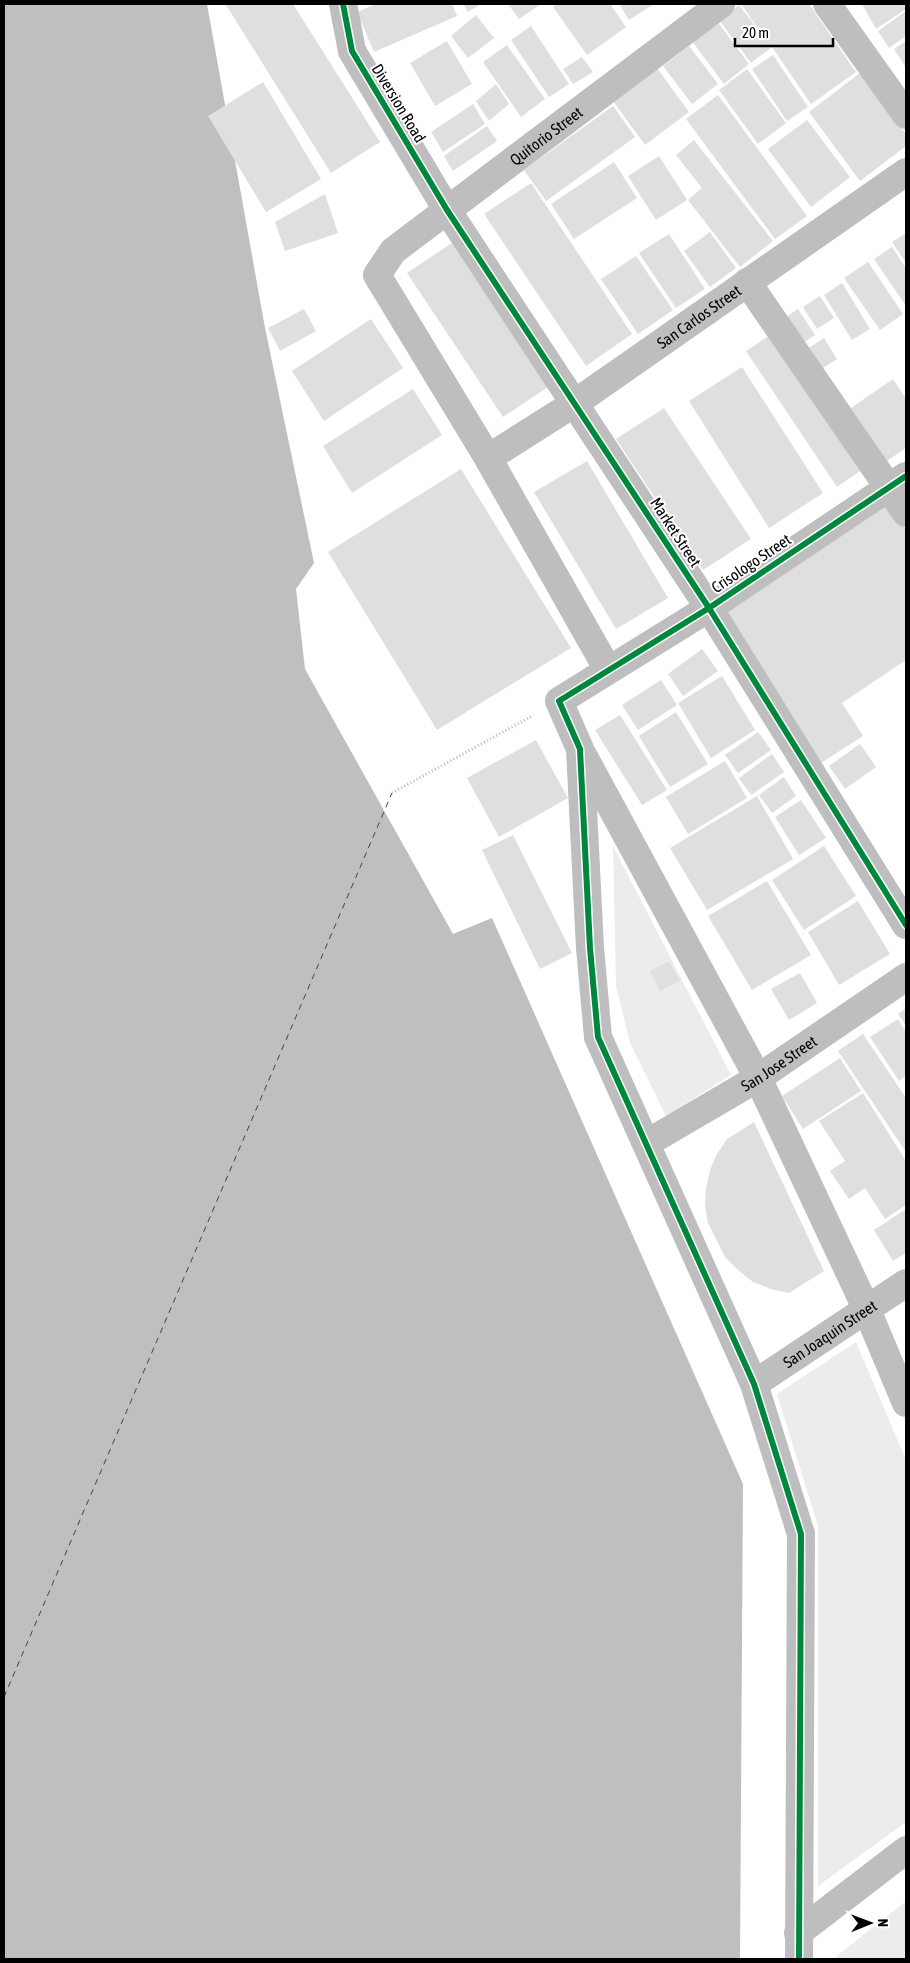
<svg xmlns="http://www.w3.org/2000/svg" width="910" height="1963" viewBox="0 0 910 1963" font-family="'Asap Condensed',sans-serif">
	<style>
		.green { fill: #ececec }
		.water { fill: #bfbfbf }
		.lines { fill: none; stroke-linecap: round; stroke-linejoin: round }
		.ferry { stroke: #444; stroke-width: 1; stroke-dasharray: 6 5; stroke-linecap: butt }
		.building { fill: #dfdfdf }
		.path { stroke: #b9b9b9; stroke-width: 3; stroke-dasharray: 1 2.5; stroke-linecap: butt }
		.minor { stroke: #bebebe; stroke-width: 28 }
		.cycleway-casing { stroke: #fff; stroke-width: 9 }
		.cycleway { stroke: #00873e; stroke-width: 6 }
		.labels { text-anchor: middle; stroke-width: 4; stroke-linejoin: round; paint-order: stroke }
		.street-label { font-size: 16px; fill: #000; stroke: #fff }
	</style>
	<rect width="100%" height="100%" fill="#fff"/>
	<path class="green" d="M 613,846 L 731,1075 L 666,1116 L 630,1043 L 616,986 Z
		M 856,1342 L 906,1460 L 906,1822 L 818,1886 L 818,1526 L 777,1394 Z
		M 906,1901 L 906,1959 L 833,1959 Z"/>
	<path class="water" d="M 4,4 L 207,4 L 265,328 L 314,563 L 296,589 L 305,669 L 453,934 L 492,918 L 743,1484 L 740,1959 L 4,1959 Z"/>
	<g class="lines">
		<path class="ferry" d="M 4,1697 L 392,793"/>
	</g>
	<path class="building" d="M 228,4 L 293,4 L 380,142 L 331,173 L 226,5 Z
		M 376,4 L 452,4 L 457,16 L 374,52 L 357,12 Z
		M 463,4 L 481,4 L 468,12 Z
		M 508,4 L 541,4 L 519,19 Z
		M 557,4 L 610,4 L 626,27 L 587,55 L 553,7 Z
		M 619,4 L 654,4 L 629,20 Z
		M 741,4 L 809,4 L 856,72 L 811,104 L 772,47 L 751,63 L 719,20 L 739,5 L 764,37 Z
		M 862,4 L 906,4 L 906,9 L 876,29 Z
		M 906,11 L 906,36 L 889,48 L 878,31 Z
		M 476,15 L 494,38 L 468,58 L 451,36 Z
		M 717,21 L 749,64 L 724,84 L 692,41 Z
		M 531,26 L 569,84 L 549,97 L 511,40 Z
		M 447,41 L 472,84 L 435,106 L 410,63 Z
		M 906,41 L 906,68 L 894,49 Z
		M 507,45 L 545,99 L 521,117 L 483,62 Z
		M 689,46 L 718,84 L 692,104 L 663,66 Z
		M 773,55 L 808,107 L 787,121 L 752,69 Z
		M 582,57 L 593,72 L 573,84 L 563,69 Z
		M 657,68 L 689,112 L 645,145 L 613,101 Z
		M 747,69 L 786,123 L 758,144 L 719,90 Z
		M 860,73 L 906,134 L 906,146 L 860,181 L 809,112 Z
		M 263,82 L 321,179 L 266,212 L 208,116 Z
		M 496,84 L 509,104 L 489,121 L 476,101 Z
		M 718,95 L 807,216 L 775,239 L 686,119 Z
		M 473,104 L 485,124 L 443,152 L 431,132 Z
		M 613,106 L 635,137 L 546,201 L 524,170 Z
		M 807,120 L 850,177 L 811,207 L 768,149 Z
		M 487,126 L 497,141 L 453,171 L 444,156 Z
		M 694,140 L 773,241 L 740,267 L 688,200 L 702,188 L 676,155 Z
		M 659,156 L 687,200 L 656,220 L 628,176 Z
		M 614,162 L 637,198 L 574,239 L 551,204 Z
		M 531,183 L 632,334 L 586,366 L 484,214 Z
		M 325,194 L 338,233 L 285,251 L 275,222 Z
		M 710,232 L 736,268 L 710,287 L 684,251 Z
		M 906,233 L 906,263 L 892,242 Z
		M 669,234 L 705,289 L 676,308 L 639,253 Z
		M 455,241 L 551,385 L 503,417 L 407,273 Z
		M 892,247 L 906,268 L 906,306 L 874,259 Z
		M 636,256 L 673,310 L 638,334 L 601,279 Z
		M 868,262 L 903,314 L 880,330 L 844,278 Z
		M 842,283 L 870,329 L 852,340 L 824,295 Z
		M 820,296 L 834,318 L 817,329 L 803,307 Z
		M 304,309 L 316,331 L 280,351 L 268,328 Z
		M 798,309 L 815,335 L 798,346 L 781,320 Z
		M 371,319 L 403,368 L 324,421 L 292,371 Z
		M 772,334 L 863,469 L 837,487 L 746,351 Z
		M 824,338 L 837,359 L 817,372 L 804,351 Z
		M 742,367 L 823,493 L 769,528 L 689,401 Z
		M 893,379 L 906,399 L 906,448 L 887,461 L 851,408 Z
		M 413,389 L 442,435 L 352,493 L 323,446 Z
		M 664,408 L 751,539 L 703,570 L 616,439 Z
		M 587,461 L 668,598 L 616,629 L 534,492 Z
		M 461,469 L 571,648 L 437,730 L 328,552 Z
		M 886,499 L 906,530 L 906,660 L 842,703 L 863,736 L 821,763 L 720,610 Z
		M 702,649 L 718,671 L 683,696 L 668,674 Z
		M 722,676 L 755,730 L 711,758 L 678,703 Z
		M 661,680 L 677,705 L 638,730 L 622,705 Z
		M 676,712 L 708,764 L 670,787 L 639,736 Z
		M 620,715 L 667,790 L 642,805 L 595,730 Z
		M 758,732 L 771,750 L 738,773 L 725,755 Z
		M 536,740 L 568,798 L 499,837 L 467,778 Z
		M 860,744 L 876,767 L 845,789 L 829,766 Z
		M 772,754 L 784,772 L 751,795 L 739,778 Z
		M 725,761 L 747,798 L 688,834 L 666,797 Z
		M 784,777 L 796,796 L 772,813 L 759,795 Z
		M 757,796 L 793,859 L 707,910 L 670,848 Z
		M 801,800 L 826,838 L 799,855 L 775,817 Z
		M 513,835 L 572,953 L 540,969 L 482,850 Z
		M 824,846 L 856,896 L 804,930 L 772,880 Z
		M 767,881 L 811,955 L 752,990 L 708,916 Z
		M 858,901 L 890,954 L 839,985 L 808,932 Z
		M 669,961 L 680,981 L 660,991 L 650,971 Z
		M 800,973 L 817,1003 L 789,1020 L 771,989 Z
		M 906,1008 L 906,1026 L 898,1014 Z
		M 898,1019 L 906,1032 L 906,1076 L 899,1081 L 870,1037 Z
		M 863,1034 L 906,1098 L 906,1152 L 838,1051 Z
		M 840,1058 L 861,1091 L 803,1129 L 782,1096 Z
		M 863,1093 L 906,1161 L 906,1205 L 885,1219 L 865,1188 L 849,1199 L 830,1171 L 845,1161 L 819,1121 Z
		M 754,1122 L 824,1271 L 789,1293 L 771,1289 L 753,1282 L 738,1270 L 725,1257 L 708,1223 L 705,1206 L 706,1188 L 710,1170 L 717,1154 L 727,1139 Z
		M 906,1209 L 906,1253 L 893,1261 L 874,1230 Z"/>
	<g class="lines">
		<path class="path" d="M 392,793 L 532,716"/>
		<g class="minor">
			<path d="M 343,4 L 352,51 L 447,210 L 709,608 L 906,925"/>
			<path d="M 827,4 L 906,115"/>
			<path d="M 747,282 L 906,513"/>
			<path id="s1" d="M 488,458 L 575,403 L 906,172"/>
			<path id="s2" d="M 608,670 L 488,458 L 377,275 L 393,251 L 721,4"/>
			<path d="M 583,755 L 758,1078 L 867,1310 L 906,1403"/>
			<path id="s3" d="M 647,1143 L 758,1078 L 906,977"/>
			<path id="s4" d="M 754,1384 L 906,1283"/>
			<path d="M 798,1933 L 906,1850"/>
			<path d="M 799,1959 L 801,1534 L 754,1384 L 598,1037 L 590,948 L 580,749 L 559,701 L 709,608 L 906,476"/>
		</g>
		<g class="cycleway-casing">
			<path id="cycleway" d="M 343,4 L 352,51 L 447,210 L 709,608 L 906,925
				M 799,1959 L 801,1534 L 754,1384 L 598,1037 L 590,948 L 580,749 L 559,701 L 709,608 L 906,476"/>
		</g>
		<use href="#cycleway" class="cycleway"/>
	</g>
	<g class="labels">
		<g class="street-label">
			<text transform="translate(399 103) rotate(59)" y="6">Diversion Road</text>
			<text dy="6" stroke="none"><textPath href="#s2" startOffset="678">Quitorio Street</textPath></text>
			<text dy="6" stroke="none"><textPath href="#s1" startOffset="254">San Carlos Street</textPath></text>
			<text transform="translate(676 532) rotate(57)" y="6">Market Street</text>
			<text transform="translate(751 563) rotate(-34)" y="6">Crisologo Street</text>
			<text dy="6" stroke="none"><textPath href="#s3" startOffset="154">San Jose Street</textPath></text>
			<text dy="6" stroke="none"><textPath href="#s4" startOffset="91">San Joaquin Street</textPath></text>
		</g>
	</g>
	<rect width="910" height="1963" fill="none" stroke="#000000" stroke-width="10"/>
	<g transform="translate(870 1923) rotate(89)" stroke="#ffffff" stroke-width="4" paint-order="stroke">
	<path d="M0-4L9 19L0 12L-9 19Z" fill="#000000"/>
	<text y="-8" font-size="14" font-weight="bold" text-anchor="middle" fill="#000000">N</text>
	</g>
	<path d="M735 38v8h98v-8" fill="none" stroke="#000000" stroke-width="2.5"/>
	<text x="742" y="38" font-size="15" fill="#000000" stroke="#ffffff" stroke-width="4" paint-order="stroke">20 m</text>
</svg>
